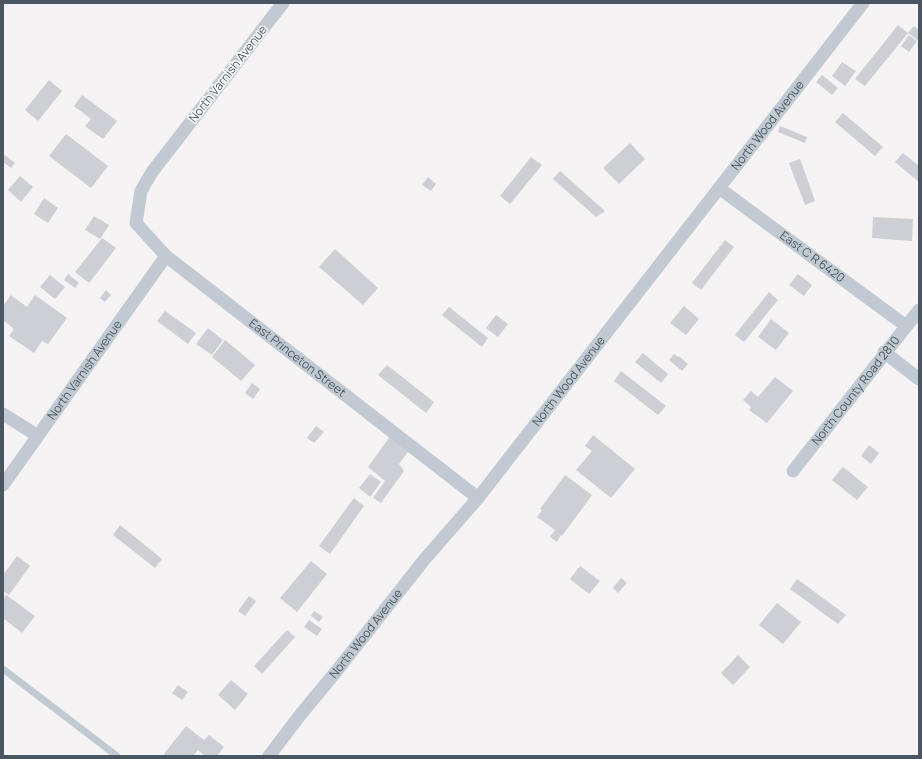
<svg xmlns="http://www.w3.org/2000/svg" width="922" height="759" viewBox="0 0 922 759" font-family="Manrope,sans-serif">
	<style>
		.building { fill: #cdcfd5 }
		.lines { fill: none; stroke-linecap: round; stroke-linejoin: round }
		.service { stroke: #c1cad2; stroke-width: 7 }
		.minor { stroke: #c1cad2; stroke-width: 13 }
		.labels { text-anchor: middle; stroke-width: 3; stroke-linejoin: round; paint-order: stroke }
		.street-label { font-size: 12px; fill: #4a5661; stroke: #fff }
	</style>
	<rect width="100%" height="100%" fill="#f5f3f3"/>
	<path class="building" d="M 898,25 L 908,33 L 865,86 L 855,79 Z
		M 914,26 L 919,30 L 919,41 L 908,33 Z
		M 909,35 L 917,41 L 909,52 L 901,46 Z
		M 842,62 L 856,71 L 845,86 L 832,76 Z
		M 822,75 L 838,88 L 832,95 L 816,82 Z
		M 49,80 L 62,91 L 38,121 L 25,110 Z
		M 82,95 L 117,121 L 103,139 L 85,126 L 91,119 L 74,106 Z
		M 843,113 L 883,147 L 875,156 L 835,122 Z
		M 780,126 L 807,137 L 805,143 L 778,132 Z
		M 66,134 L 108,166 L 91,188 L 49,156 Z
		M 630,143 L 645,159 L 619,184 L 603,168 Z
		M 903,153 L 919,166 L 919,182 L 895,162 Z
		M 5,155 L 15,163 L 11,168 L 3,162 L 3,158 Z
		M 531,157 L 542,165 L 510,204 L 500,196 Z
		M 800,159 L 815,201 L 805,205 L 789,163 Z
		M 560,171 L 605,211 L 596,217 L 553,179 Z
		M 20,176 L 33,187 L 21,202 L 8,190 Z
		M 428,177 L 436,184 L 431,191 L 422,185 Z
		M 44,198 L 58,208 L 48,223 L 34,214 Z
		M 94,216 L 109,225 L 100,239 L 85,230 Z
		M 873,217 L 913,219 L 912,241 L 872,238 Z
		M 102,238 L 116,248 L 89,283 L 75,272 Z
		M 725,240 L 734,247 L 701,290 L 692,283 Z
		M 335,249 L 378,288 L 363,305 L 319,267 Z
		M 68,274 L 79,283 L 75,288 L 64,280 Z
		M 798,274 L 812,285 L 804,296 L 789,285 Z
		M 50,275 L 65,287 L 55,299 L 40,287 Z
		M 106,290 L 111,295 L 105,302 L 100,298 Z
		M 769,292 L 778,300 L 744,342 L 735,335 Z
		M 11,295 L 27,307 L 35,295 L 67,318 L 48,344 L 42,341 L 34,353 L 9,336 L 14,329 L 3,320 L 3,306 Z
		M 684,306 L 699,319 L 686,335 L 670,323 Z
		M 449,307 L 488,338 L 482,347 L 442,315 Z
		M 165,311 L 196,333 L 188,344 L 157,321 Z
		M 496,315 L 508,324 L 498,337 L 486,328 Z
		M 771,319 L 789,333 L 776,350 L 758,337 Z
		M 208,328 L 223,340 L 212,355 L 196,344 Z
		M 225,340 L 255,365 L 241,381 L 212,357 Z
		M 643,353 L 668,374 L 661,383 L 635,362 Z
		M 674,354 L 678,357 L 679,356 L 688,364 L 682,371 L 669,360 Z
		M 387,365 L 434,402 L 426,413 L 378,375 Z
		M 621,371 L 666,406 L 658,415 L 614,381 Z
		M 775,377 L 793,391 L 767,423 L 749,410 L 751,407 L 743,400 L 751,391 L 758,397 Z
		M 252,383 L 260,389 L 253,399 L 245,393 Z
		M 316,426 L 324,432 L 314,443 L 307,438 Z
		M 391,435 L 410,449 L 399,464 L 404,471 L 381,503 L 373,498 L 385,481 L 368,467 Z
		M 593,435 L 635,469 L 611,498 L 576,470 L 592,451 L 585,446 Z
		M 869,445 L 879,453 L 871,464 L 861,456 Z
		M 843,467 L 868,487 L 857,500 L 832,480 Z
		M 370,474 L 381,482 L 370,497 L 359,488 Z
		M 565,475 L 592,495 L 562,536 L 561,535 L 557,542 L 550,537 L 555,530 L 537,517 L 542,510 L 540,509 Z
		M 354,498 L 364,506 L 330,554 L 319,546 Z
		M 120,525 L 162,559 L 155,568 L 113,535 Z
		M 17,556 L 30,566 L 9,595 L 3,591 L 3,575 Z
		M 311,561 L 327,574 L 297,612 L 280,598 Z
		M 580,566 L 600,581 L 589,594 L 570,579 Z
		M 621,578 L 627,583 L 618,593 L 613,588 Z
		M 797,579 L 846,615 L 838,624 L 790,589 Z
		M 6,595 L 35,616 L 22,633 L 3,618 L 3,599 Z
		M 249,596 L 256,601 L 245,616 L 238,611 Z
		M 777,603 L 801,622 L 783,644 L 759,625 Z
		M 314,611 L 323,617 L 319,622 L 311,616 Z
		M 309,620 L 322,629 L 317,636 L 304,627 Z
		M 287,630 L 295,637 L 262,674 L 254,666 Z
		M 738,655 L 750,667 L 733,685 L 721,673 Z
		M 231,680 L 248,694 L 235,710 L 218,695 Z
		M 178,685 L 188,692 L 182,700 L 172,693 Z
		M 186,726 L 204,740 L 209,735 L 224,747 L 217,756 L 205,756 L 198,750 L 193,756 L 166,756 L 164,754 Z"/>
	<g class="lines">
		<path class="service" d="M 3,669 L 117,756"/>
		<g class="minor">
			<path id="s1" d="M 283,3 L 152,172 L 141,191 L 136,223 L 166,256 L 478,498"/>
			<path id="s2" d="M 719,188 L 906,326"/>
			<path d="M 884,352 L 919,379"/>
			<path d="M 3,414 L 38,436"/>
			<path id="s3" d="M 793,471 L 919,310"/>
			<path id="s4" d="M 3,485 L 166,256"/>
			<path id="s5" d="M 269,756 L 301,714 L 335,673 L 424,560 L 478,498 L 863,3"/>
		</g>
	</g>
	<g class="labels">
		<g class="street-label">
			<text transform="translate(228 74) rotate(-52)" y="4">North Varnish Avenue</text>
			<text dy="4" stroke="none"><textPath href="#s5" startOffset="804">North Wood Avenue</textPath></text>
			<text dy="4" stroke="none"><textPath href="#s2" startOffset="116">East C R 6420</textPath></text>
			<text dy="4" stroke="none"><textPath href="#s1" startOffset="479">East Princeton Street</textPath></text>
			<text dy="4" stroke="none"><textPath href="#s4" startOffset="141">North Varnish Avenue</textPath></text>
			<text dy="4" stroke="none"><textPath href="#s5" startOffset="480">North Wood Avenue</textPath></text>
			<text dy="4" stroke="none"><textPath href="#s3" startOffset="102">North County Road 2810</textPath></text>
			<text dy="4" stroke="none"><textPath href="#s5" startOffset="156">North Wood Avenue</textPath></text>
		</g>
	</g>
	<rect width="922" height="759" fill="none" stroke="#4a5661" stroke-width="8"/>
</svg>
